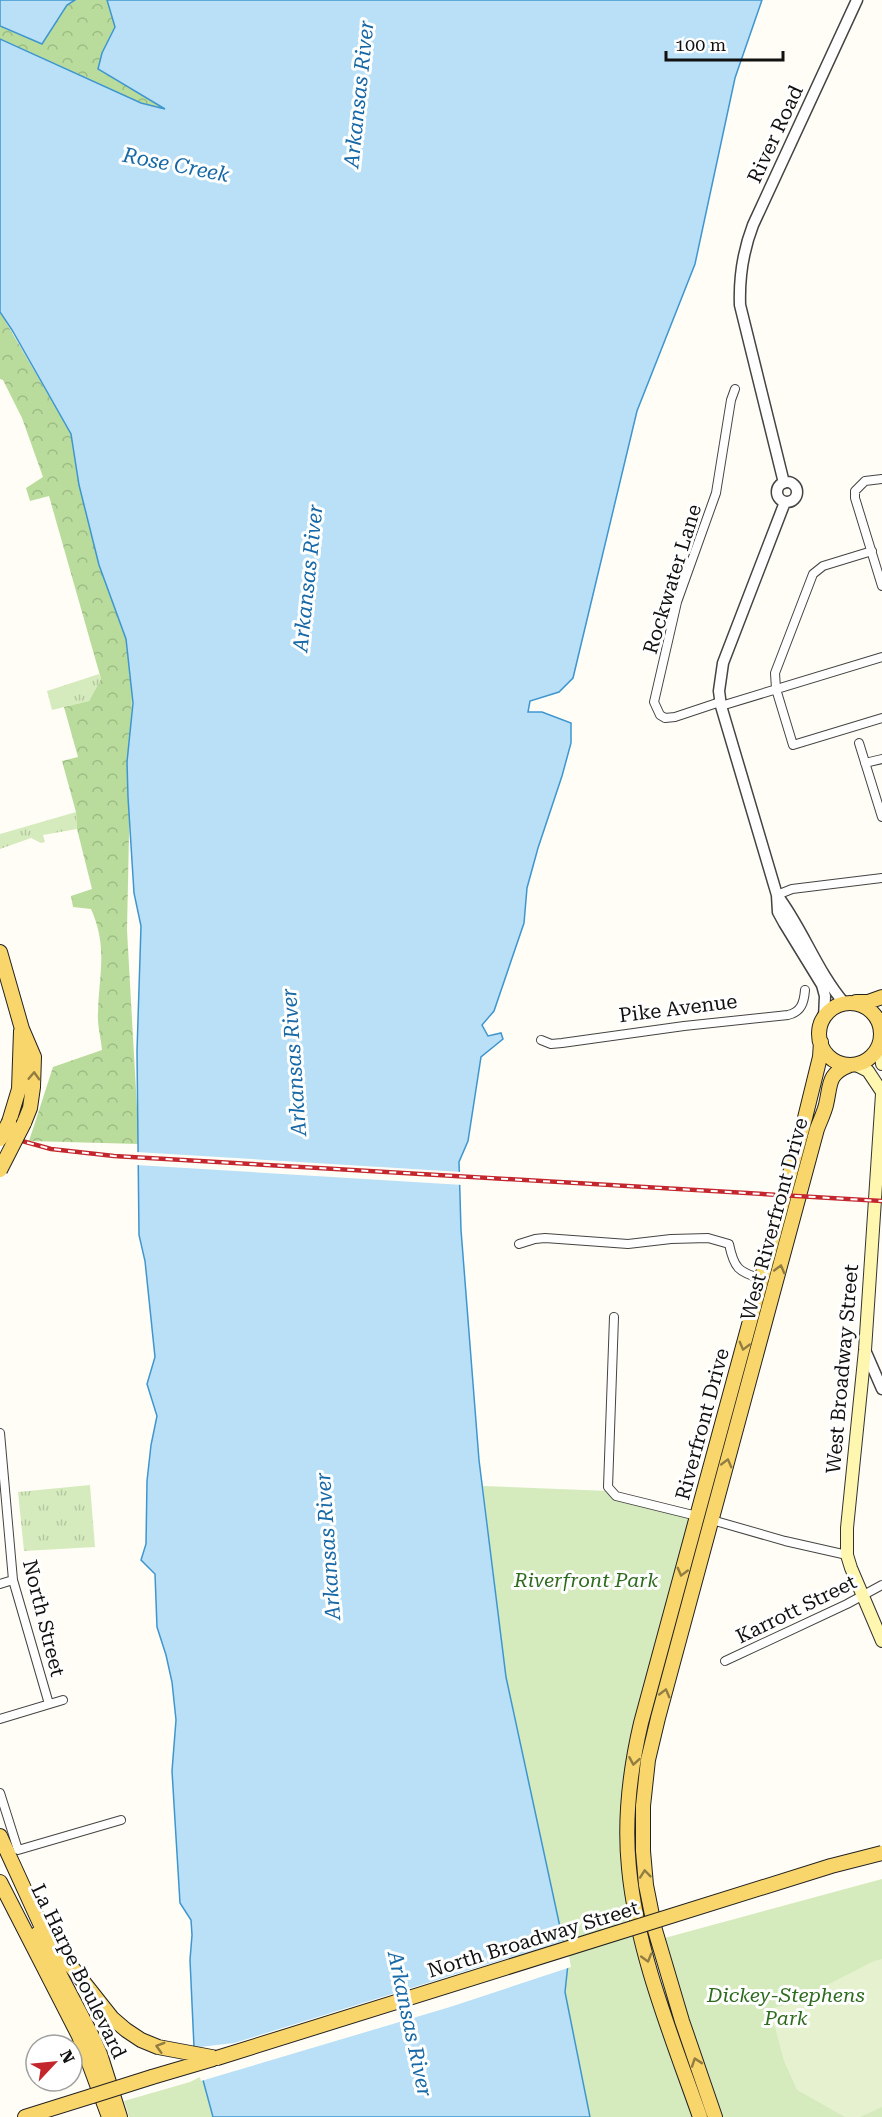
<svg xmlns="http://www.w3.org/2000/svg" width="882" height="2117" viewBox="0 0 882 2117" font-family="'Roboto Serif',serif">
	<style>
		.grass { fill: url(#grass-tufts) }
		.forest { fill: url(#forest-crowns) }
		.park { fill: #d5ebbd }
		.pitch { fill: #e6f2cf }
		.water { fill: #b9e0f7; stroke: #3f96cf; stroke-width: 1.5 }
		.pier { fill: #fffdf5 }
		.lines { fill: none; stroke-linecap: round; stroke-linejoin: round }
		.minor-casing { stroke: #444; stroke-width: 10 }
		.tertiary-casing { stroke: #444; stroke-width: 13 }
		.secondary-casing { stroke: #333; stroke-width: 14 }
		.primary-casing { stroke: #222; stroke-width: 16 }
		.minor { stroke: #fff; stroke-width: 8 }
		.tertiary { stroke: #fff; stroke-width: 10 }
		.secondary { stroke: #fff6b0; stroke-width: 12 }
		.primary { stroke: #f9d66b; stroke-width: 14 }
		.rail-casing { stroke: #c4262e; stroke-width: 4.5 }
		.rail { stroke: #fff; stroke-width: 2; stroke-dasharray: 7; stroke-linecap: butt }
		.primary-bridge-casing { stroke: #222; stroke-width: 16; stroke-linecap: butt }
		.primary-bridge { stroke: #f9d66b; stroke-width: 14 }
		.oneway { stroke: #917d42 }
		.labels { text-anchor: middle; stroke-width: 6; stroke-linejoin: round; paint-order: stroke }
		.street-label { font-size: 20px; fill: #111; stroke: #fff }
		.park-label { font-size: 20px; font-style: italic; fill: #2f6b1f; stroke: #fff }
		.water-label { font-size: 21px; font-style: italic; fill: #1768a6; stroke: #fff }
	</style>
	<defs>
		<pattern id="grass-tufts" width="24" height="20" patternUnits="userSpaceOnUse" patternTransform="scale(1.5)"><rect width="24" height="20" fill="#d5ebbd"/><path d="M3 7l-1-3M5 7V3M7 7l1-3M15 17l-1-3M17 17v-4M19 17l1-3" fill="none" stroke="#b6c8a1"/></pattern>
		<pattern id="forest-crowns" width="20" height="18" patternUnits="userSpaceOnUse" patternTransform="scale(1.5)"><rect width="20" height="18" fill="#b9dc9c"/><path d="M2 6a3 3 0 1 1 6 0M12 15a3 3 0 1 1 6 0" fill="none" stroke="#9ebc85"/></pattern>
	</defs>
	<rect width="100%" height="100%" fill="#fffdf5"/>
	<path class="grass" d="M 99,674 L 101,679 L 89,701 L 52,710 L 47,691 Z
		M 76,812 L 77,829 L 43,835 L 45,842 L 41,843 L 31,838 L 0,849 L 0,834 Z
		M 90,1485 L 95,1547 L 24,1551 L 18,1492 Z"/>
	<path class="forest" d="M 75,0 L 107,0 L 115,27 L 102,53 L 168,111 L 141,103 L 0,39 L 0,26 L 42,43 L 67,5 Z
		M 0,312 L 71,434 L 99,565 L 126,639 L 132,691 L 127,930 L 139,1144 L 29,1141 L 53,1067 L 102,1050 C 101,1038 97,1025 98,1012 C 99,974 108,947 91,909 L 73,907 L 71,896 L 92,889 L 77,829 L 76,812 L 62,761 L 78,757 L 64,707 L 89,701 L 101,679 L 49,496 L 30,501 L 26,488 L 43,477 L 22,418 L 3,380 L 0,379 Z"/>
	<path class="park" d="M 483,1486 L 609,1491 L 697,1516 L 641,1723 L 628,1818 L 635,1909 L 698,2117 L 590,2117 L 565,1992 L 568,1964 L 506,1677 Z
		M 882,1879 L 882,2117 L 721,2117 L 661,1939 Z
		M 202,2076 L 213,2117 L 129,2117 L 124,2101 L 190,2082 Z"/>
	<path class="pitch" d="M 882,1959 L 882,2107 L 860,2117 L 845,2117 L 797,2090 L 784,2061 L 770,2009 L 792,2003 L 874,1961 Z"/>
	<path class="water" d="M 0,0 L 75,0 L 67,5 L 42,44 L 0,26 Z
		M 107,0 L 762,0 L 735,78 L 695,264 L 637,411 L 573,678 L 559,692 L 530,701 L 528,712 L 542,712 L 571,723 L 571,743 L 562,776 L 538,848 L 527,888 L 524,923 L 494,1011 L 482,1025 L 488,1036 L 501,1033 L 503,1039 L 481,1057 L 468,1141 L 459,1162 L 461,1230 L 479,1460 L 506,1677 L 568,1964 L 565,1992 L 590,2117 L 213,2117 L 194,2047 L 190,1960 L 192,1935 L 191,1920 L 180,1903 L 172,1771 L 176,1720 L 172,1682 L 166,1655 L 157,1627 L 155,1574 L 141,1560 L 146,1544 L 147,1481 L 151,1445 L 157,1416 L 147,1384 L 155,1357 L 145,1261 L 139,1235 L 137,1051 L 141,926 L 134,893 L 128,797 L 127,762 L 133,703 L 126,639 L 99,565 L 79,485 L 71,434 L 12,330 L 0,312 L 0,39 L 141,103 L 165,109 L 98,69 L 102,53 L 115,27 Z"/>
	<path class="pier" d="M 136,1152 L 462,1172 L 463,1185 L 136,1165 Z
		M 566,1940 L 571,1967 L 450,2007 L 201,2081 L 191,2048 L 234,2043 Z"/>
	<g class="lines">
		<g class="minor-casing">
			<path id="minor" d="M 882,479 L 865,481 L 855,491 L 855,498 L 882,586
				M 872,551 L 823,566 L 813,574 L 775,673 L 776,689 L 793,745 L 882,718
				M 720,702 L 675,717 L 665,718 L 660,715 L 654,702 L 677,602 L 716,493 L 731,400 L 735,389
				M 721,706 L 882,657
				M 859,743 L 882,817
				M 865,763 L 882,759
				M 777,895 L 792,889 L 882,878
				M 541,1040 L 551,1044 L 562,1043 L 684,1026 L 788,1015 C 801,1012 804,1003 805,990
				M 519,1244 L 535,1239 L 545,1238 L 628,1244 L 671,1239 L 708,1238 L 729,1244 C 734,1268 738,1272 762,1279
				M 614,1317 L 608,1487 L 616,1496 L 697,1516
				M 0,1433 L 13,1580 L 49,1704
				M 712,1520 L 785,1541 L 847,1555
				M 0,1584 L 13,1580
				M 725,1661 L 847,1604 L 882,1585
				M 0,1719 L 63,1700
				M 0,1793 L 18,1850 L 121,1820"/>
		</g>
		<g class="tertiary-casing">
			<path id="tertiary" d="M777 492a10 10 0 1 1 20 0a10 10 0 1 1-20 0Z
				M 784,483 L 740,305 C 739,277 743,251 753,225 L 857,0
				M 785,502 L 723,663 L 719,691 L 721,706 L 777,895 L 778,912 L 784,923 L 822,985 L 825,996 L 824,1019
				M 777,895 C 803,929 817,972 845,1004
				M 865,1350 L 882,1389"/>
		</g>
		<g class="secondary-casing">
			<path id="secondary" d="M 880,1044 L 882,1064
				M 856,1065 L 868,1071 L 882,1092
				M 882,1094 L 865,1350 L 847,1528 L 847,1555 L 851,1568 L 882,1641"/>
		</g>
		<g class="primary-casing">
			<path id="primary" d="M 0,952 L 22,1029 L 34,1057 L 33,1087 L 30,1108 L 24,1123
				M 856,1002 L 868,1002 L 882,997
				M819 1034a31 31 0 1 1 62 0a31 31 0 1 1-62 0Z
				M 9,1122 L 19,1089 L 21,1031
				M 0,1836 L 44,1932 L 112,2018 L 126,2030 L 141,2040 L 158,2047 L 217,2058
				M 0,1882 L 79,2036 L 109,2117
				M 38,1933 L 92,2036 L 100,2054 L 120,2117
				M 152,2077 L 213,2059
				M 25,2117 L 92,2096
				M 700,2117 C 672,2037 637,1953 629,1868 C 624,1819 630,1770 641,1723 L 805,1118 L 820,1057 L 821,1042
				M 715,2117 L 682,2021 L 655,1930 L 646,1885 L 643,1851 L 643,1806 L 648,1760 L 658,1718 L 817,1129 C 820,1121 824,1113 826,1105 C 831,1084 827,1074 850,1065"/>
		</g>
		<use href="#minor" class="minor"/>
		<use href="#tertiary" class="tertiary"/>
		<use href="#secondary" class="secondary"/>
		<use href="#primary" class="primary"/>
		<g class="rail-casing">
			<path id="rail" d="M 0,1135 L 51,1149 L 114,1156 L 882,1201"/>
		</g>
		<use href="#rail" class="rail"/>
		<g class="primary-bridge-casing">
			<path id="primary-bridge" d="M 0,1139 L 9,1122
				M 0,1170 L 24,1123
				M 217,2058 L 831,1866 L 882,1853
				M 92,2096 L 152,2077"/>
		</g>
		<use href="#primary-bridge" class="primary-bridge"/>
	</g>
	<defs><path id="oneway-chevron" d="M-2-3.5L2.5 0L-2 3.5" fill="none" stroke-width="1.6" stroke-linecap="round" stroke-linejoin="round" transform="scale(1.5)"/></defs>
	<g class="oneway">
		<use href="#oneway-chevron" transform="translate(34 1076) rotate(-88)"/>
		<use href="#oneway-chevron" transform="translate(780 1269) rotate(-75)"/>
		<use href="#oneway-chevron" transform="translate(744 1346) rotate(105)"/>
		<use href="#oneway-chevron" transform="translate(727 1463) rotate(-75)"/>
		<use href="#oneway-chevron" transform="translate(682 1572) rotate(105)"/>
		<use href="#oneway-chevron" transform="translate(665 1693) rotate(-75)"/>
		<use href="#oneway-chevron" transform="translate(634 1761) rotate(100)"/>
		<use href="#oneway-chevron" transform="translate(645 1874) rotate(-96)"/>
		<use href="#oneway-chevron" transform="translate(647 1958) rotate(74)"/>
		<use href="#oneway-chevron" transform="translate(160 2047) rotate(-164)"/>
		<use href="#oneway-chevron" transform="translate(696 2062) rotate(-109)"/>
	</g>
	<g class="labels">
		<g class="street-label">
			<text transform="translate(775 134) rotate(-65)" y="7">River Road</text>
			<text transform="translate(672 579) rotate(-73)" y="7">Rockwater Lane</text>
			<text transform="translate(678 1008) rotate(-7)" y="7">Pike Avenue</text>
			<text transform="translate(774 1219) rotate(-75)" y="7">West Riverfront Drive</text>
			<text transform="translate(842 1369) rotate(-85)" y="7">West Broadway Street</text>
			<text transform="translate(702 1424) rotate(-75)" y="7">Riverfront Drive</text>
			<text transform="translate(796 1609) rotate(-26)" y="7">Karrott Street</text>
			<text transform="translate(44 1618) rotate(76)" y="7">North Street</text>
			<text transform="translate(533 1939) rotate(-17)" y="7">North Broadway Street</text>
			<text transform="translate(79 1971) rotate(64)" y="7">La Harpe Boulevard</text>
		</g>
		<g class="park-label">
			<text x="586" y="1587">Riverfront Park</text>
			<text x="786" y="2002">Dickey-Stephens<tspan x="786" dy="23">Park</tspan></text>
		</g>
		<g class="water-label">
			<text transform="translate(359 94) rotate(-84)" y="7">Arkansas River</text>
			<text transform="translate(176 165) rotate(11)" y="7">Rose Creek</text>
			<text transform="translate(308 578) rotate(-84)" y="7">Arkansas River</text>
			<text transform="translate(294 1062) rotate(-94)" y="7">Arkansas River</text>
			<text transform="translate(328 1546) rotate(-94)" y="7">Arkansas River</text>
			<text transform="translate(410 2024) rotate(78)" y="7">Arkansas River</text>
		</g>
	</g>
	<g transform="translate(54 2063) rotate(64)"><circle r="28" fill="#ffffff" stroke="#a0a0a0" stroke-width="1.5"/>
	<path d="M0-4.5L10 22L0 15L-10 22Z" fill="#c4262e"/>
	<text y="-9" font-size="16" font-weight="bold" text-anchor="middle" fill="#111111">N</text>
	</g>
	<path d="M666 51v9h117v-9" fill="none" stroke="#111111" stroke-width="3"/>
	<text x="675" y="51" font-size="18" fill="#111111" stroke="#ffffff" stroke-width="4.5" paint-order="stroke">100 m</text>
</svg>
